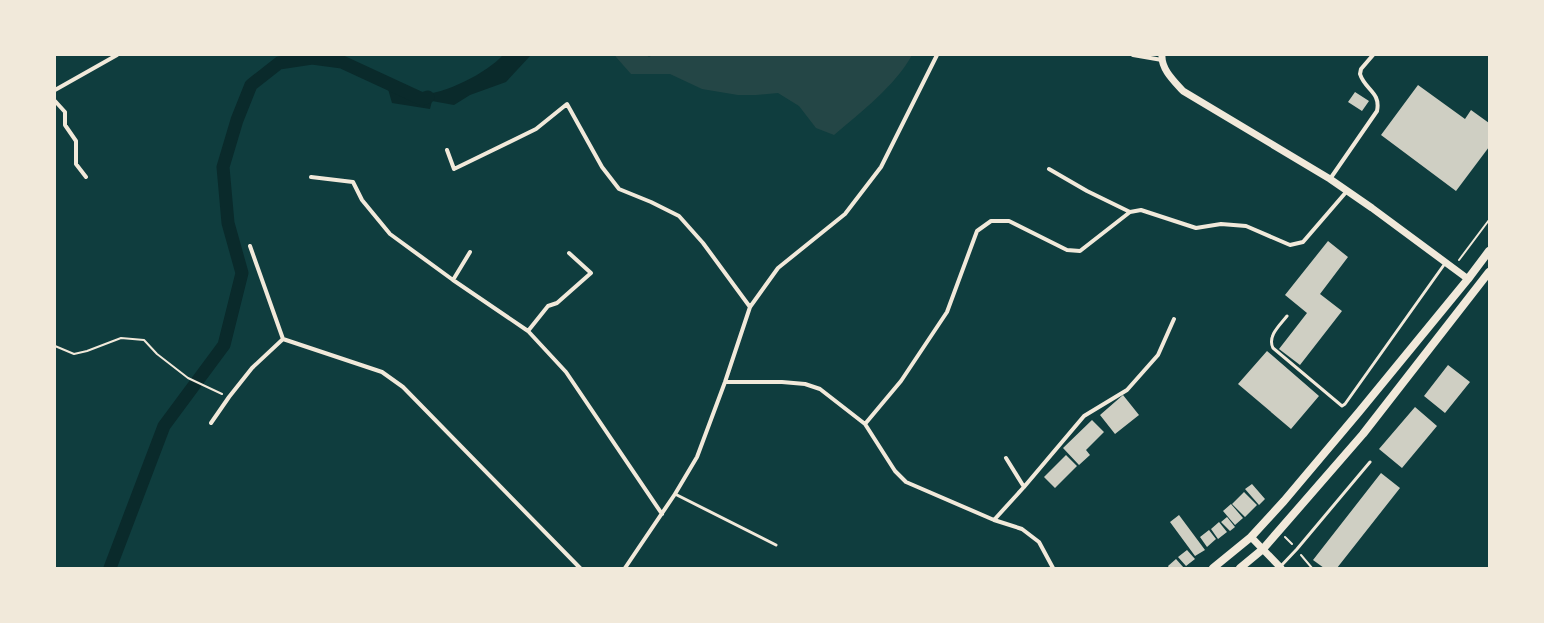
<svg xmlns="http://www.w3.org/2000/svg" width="1544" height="623" viewBox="0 0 1544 623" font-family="'DM Sans',sans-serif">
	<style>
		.green { fill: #244646 }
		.water { fill: #0a2a2b }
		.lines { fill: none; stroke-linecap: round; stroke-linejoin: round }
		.canal { stroke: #0a2a2b; stroke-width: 13 }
		.building { fill: #cfcfc3 }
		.path { stroke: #f1e9da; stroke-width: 2 }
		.service { stroke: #f1e9da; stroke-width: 3 }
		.minor { stroke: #f1e9da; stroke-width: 4 }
		.tertiary { stroke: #f1e9da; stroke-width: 7 }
		.secondary { stroke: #f1e9da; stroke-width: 8 }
	</style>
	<rect width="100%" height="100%" fill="#0f3d3e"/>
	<path class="green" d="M 615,55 L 646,55 L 649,57 L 653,55 L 912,55 C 895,86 861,112 834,135 L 816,128 L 799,106 L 778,93 L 756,95 L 738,95 L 702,89 L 670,74 L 631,74 L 616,57 Z"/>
	<path class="water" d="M 503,55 L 531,55 L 506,82 L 470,95 L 454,105 L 432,101 L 430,109 L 392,103 L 386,82 C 393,85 403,93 411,94 C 437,99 486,74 503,55 Z"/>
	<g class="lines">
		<path class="canal" d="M 110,568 L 164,426 L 224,345 L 242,273 L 228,223 L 223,167 L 237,120 L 251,85 L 279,63 L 312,58 L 342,62 L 422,99 L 428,97"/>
	</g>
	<path class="building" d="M 1418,85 L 1465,119 L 1471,110 L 1489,123 L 1489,147 L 1456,191 L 1381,135 Z
		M 1355,92 L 1369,101 L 1362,111 L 1348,102 Z
		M 1328,241 L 1348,257 L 1320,294 L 1342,311 L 1300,365 L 1279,349 L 1307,313 L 1285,295 Z
		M 1267,351 L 1319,396 L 1291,429 L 1238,384 Z
		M 1448,365 L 1470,382 L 1445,413 L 1424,396 Z
		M 1123,395 L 1139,415 L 1115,434 L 1100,415 Z
		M 1415,407 L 1437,426 L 1402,468 L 1379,449 Z
		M 1092,420 L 1104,432 L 1086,450 L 1090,455 L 1079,465 L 1063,448 Z
		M 1066,455 L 1077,466 L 1055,488 L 1044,477 Z
		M 1381,473 L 1400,488 L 1337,568 L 1324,568 L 1313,560 Z
		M 1252,484 L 1265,499 L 1259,505 L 1245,489 Z
		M 1244,492 L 1257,505 L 1245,517 L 1232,504 Z
		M 1231,504 L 1243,518 L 1235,525 L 1223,511 Z
		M 1179,515 L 1205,550 L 1195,556 L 1170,522 Z
		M 1227,517 L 1235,527 L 1230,531 L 1221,522 Z
		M 1219,522 L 1227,532 L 1218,539 L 1211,529 Z
		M 1209,530 L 1216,539 L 1207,547 L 1200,537 Z
		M 1187,550 L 1195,559 L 1186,566 L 1178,557 Z
		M 1176,559 L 1184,568 L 1169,568 L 1168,566 Z"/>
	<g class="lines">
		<path class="path" d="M 1459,260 L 1489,220
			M 55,346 L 74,354 L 87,351 L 121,338 L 144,340 L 157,354 L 188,378 L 222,394
			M 1285,537 L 1292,544
			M 1301,555 L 1312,568"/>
		<path class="service" d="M 1287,316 C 1280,325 1267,336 1273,348 L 1342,406 L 1345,404 L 1446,262
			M 675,494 L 776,545
			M 1280,567 L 1297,549 L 1370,462"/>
		<path class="minor" d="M 1133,55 L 1162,60
			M 55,90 L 117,55
			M 55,101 L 65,112 L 65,125 L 76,141 L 76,164 L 86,177
			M 447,150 L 454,169 L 536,129 L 567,104 L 602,167 L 619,189 L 651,202 L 679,216 L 703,243 L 750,307
			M 1049,169 L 1087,191 L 1130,212
			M 311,177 L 353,182 L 362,200 L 390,234 L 453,280 L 470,252
			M 1330,179 L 1377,111 C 1381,92 1365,90 1360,74 L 1361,69 L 1373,55
			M 250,246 L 283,339
			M 453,280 L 528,331 L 548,306 L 557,303 L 591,273 L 569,253
			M 528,331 L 566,372 L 662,514
			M 283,339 L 382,372 L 403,387 L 580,568
			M 725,382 L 782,382 L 805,384 L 820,389 L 865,424 L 895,471 L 906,482 L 994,520 L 1022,529 L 1039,542 L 1053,568
			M 211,423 L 229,397 L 252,368 L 283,339
			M 865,424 L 901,381 L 947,312 L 977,231 L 991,221 L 1009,221 L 1067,250 L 1080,251 L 1130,212 L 1141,210 L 1196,228 L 1221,224 L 1246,226 L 1290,245 L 1303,242 L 1347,191
			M 1006,458 L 1024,487
			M 994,520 L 1024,487 L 1084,416 L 1127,390 L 1158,355 L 1174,319
			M 625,568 L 675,494 L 697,457 L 725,382 L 750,307 L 778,268 L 845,214 L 881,167 L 937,55"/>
		<path class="tertiary" d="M 1162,55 C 1161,69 1174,81 1183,91 L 1330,179 L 1372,208 L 1468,279
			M 1251,537 L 1281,568"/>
		<path class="secondary" d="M 1213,568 L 1251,537 L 1284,501 L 1359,412 L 1468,279 L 1489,251
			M 1240,568 L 1263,549 L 1363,434 L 1489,272"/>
	</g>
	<rect width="1544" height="623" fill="none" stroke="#f1e9da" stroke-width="112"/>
</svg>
